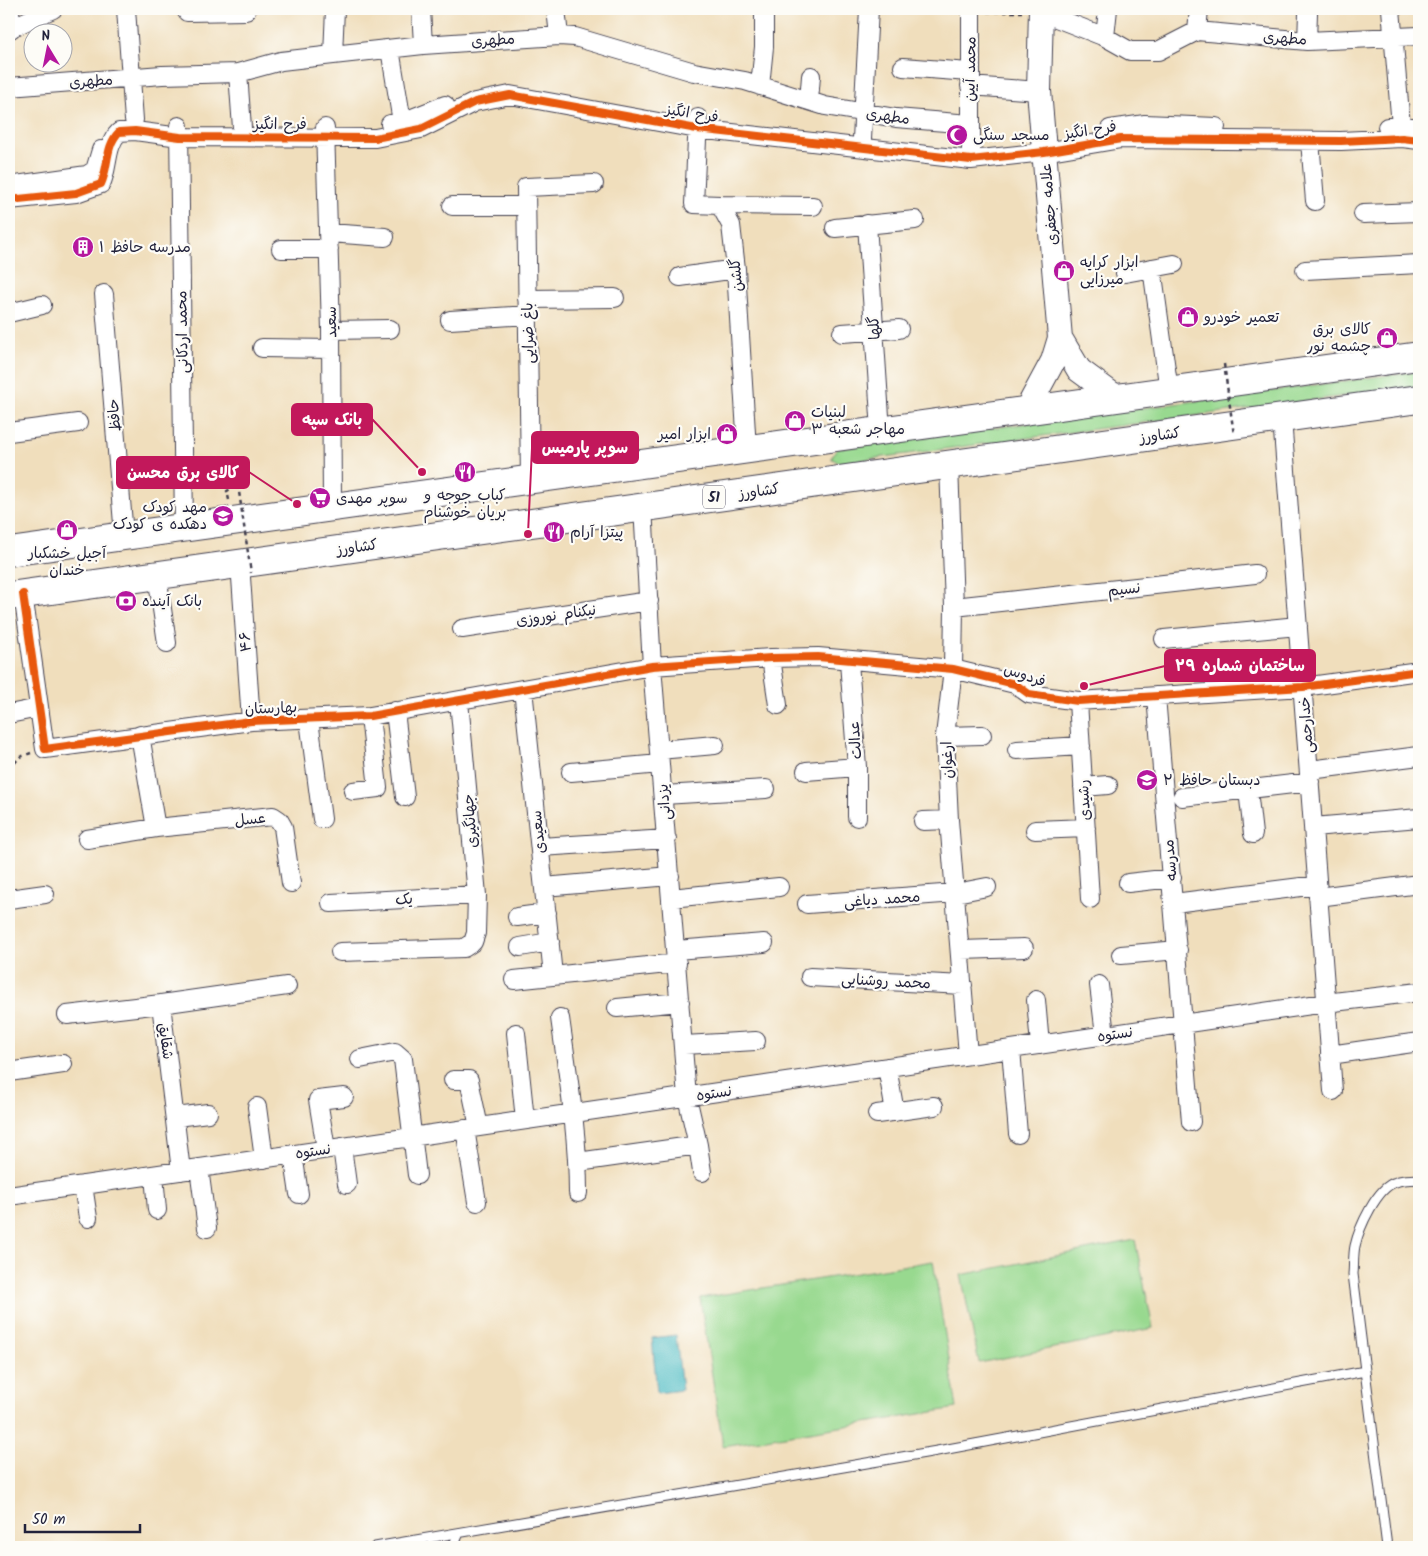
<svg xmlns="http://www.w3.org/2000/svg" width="1428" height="1556" viewBox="0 0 1428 1556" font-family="Kalam,'Playpen Sans Arabic',sans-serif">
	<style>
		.green { fill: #98d98f; stroke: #5d7e65 }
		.water { fill: #4ebcc5; stroke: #386f80 }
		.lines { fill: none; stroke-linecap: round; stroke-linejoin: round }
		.service-casing { stroke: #413e4e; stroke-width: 11 }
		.minor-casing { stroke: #413e4e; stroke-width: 20 }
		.secondary-casing { stroke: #413e4e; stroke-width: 26 }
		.primary-casing { stroke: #413e4e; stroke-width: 30 }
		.path { stroke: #413e4e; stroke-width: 2.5; stroke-dasharray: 4 4; stroke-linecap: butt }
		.service { stroke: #fff; stroke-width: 9 }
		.minor { stroke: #fff; stroke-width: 18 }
		.secondary { stroke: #fff; stroke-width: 24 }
		.primary { stroke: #fff; stroke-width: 28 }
		.path-bridge { stroke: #413e4e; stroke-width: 2.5; stroke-dasharray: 4 4; stroke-linecap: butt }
		.cycleway-casing { stroke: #fdfcf7; stroke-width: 11 }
		.cycleway { stroke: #e8590c; stroke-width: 8 }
		.labels { text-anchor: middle; stroke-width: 4.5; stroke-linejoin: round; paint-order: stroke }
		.shield { fill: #fdfcf7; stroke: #646373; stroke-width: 1 }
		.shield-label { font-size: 14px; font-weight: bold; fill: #22223b }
		.street-label { font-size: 15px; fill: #22223b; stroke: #fdfcf7 }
		.poi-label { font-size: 15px; fill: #22223b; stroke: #fdfcf7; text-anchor: start }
		.leader { fill: none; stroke: #c2185b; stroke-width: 2 }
		.callout-dot { fill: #c2185b; stroke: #fdfcf7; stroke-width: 2 }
		.callout { fill: #c2185b; stroke: #c2185b; stroke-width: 2 }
		.callout-label { font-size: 16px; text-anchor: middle; font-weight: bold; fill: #fff }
	</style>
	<rect width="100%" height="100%" fill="#fdfcf7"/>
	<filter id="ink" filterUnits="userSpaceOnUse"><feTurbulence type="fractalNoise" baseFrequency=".02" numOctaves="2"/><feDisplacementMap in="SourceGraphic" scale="10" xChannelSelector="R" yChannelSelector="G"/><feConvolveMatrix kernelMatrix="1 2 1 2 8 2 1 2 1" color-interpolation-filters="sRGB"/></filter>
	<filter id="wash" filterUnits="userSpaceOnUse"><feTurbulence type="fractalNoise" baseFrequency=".0096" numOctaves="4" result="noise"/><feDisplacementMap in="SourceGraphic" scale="20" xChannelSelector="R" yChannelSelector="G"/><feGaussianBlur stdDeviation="1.12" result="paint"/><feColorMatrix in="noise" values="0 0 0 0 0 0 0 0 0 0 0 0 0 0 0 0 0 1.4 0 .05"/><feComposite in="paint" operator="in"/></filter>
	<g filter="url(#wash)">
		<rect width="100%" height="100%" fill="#f0debc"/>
		<path class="green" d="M 1419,371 L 1419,386 L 839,463 L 831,458 L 837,449 C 1031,422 1225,398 1419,371 Z
			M 1135,1240 L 1153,1328 L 979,1363 L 961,1275 Z
			M 933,1261 L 957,1408 L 723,1446 L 700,1298 Z"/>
		<path class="water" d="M 676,1335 L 682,1390 L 657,1393 L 652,1338 Z"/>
	</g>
	<g filter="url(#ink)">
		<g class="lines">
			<g class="service-casing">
				<path id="service" d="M 375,1547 L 937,1451 L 1365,1371
					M 453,1547 L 459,1533
					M 1387,1547 L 1353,1274 C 1354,1265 1353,1255 1355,1246 C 1359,1228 1377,1187 1396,1182 C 1403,1179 1412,1180 1419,1179"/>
			</g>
			<g class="minor-casing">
				<path id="minor" d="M 10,9 L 11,29
					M 126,9 L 134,120
					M 421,9 L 423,45
					M 556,9 L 559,36
					M 1391,9 L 1401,126
					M 187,12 L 246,11
					M 1041,12 L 1105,37 L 1130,51 L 1158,51 L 1197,31 L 1307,41 L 1419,36
					M 9,29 L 53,9
					M 1197,31 L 1199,9
					M 1105,37 L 1108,9
					M 1307,41 L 1308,13
					M 390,49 L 402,122
					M 333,55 L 335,9
					M 903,67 L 969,72
					M 238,73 L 242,128
					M 760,86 L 764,47 L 764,9
					M 970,86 L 1039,91
					M 9,87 L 162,75 L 238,73 L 281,61 L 333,55 L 423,45 L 559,36 L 575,37 L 694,72 L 745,81 L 825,106 L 896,118 L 970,124
					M 809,101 L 811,76
					M 698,118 L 694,204 L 720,205 L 731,225 L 736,269 L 747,449
					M 390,124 L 402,122 L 445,105
					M 179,126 L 184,528
					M 1387,127 L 1419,127
					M 325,128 L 331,330 L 332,507
					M 1110,129 L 1145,124 L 1216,127
					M 862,139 L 869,9
					M 1310,141 L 1315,201
					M 971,160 L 971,9
					M 9,186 L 87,175 L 95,170 L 101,150
					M 9,200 L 76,193 L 101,184 C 109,167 105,146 119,132 L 135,131 L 180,137 L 375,138 L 421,129 L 475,102 L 510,95 L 697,129 L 971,160 L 1044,152 L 1121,139 L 1341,141 L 1402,138 L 1419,140
					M 720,205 L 813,206
					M 452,206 L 526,206
					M 1363,214 L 1419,212
					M 867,224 L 881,431
					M 835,228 L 915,220
					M 329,233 L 385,237
					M 281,249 L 329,249
					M 1152,268 L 1169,391
					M 1305,270 L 1419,264
					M 1125,273 L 1174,264
					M 680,277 L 736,269
					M 104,294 L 124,536
					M 527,299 L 615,298
					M 9,313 L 42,305
					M 450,320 L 528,315
					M 331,330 L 390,329
					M 842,333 L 899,329
					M 262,348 L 331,349
					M 1282,418 L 1333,1091
					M 9,432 L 78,423
					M 949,464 L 954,607 L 953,669 L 945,736 L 949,820 L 968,1055
					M 530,479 L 526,187 L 594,184
					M 643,507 L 652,666 L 687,1097 L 698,1145 L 702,1172
					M 240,563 L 251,721
					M 157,575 L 167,643
					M 23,594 L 45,749 L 251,721 L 370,716 L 652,666 L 771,658 L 818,657 L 953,669 L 1015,684 L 1029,694 L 1078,701 L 1303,687 L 1419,671
					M 954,607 L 1255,574
					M 462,629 L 649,601
					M 1164,639 L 1298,626
					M 771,658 L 778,705
					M 523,689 L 553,975
					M 1156,696 L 1191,1122
					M 1078,701 L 1090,899
					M 395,711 L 405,797
					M 9,714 L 39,708
					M 309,720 L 322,819
					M 140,735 L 156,828
					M 945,736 L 982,735
					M 659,750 L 715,745
					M 1017,750 L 1081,746
					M 1310,770 L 1419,756
					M 806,771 L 857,767 L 849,662
					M 571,772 L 660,764
					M 1083,787 L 1108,785
					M 1248,790 L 1253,834
					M 353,791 L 378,788 L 370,716
					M 663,795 L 766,789
					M 1182,797 L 1310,782
					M 857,817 L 857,767
					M 923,821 L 949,820
					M 1313,827 L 1419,818
					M 1035,830 L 1086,828
					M 87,839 L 156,828 L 273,816 L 279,820 L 283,827 L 291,883
					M 540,847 L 667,839
					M 1128,883 L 1172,878
					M 544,887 L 670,876
					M 1318,897 L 1419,884
					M 671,898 L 779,887
					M 9,899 L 45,894
					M 331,903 L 477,895
					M 1174,903 L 1317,885
					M 807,904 L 956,893 L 987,887
					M 517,917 L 547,913
					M 520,947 L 550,942
					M 676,950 L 764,943
					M 961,950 L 1024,948
					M 340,952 L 464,948 L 473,942 L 476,933 L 477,895 L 459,701
					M 1121,955 L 1178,950
					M 810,977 L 963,985
					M 514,980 L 677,963
					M 1099,985 L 1105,1035
					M 1036,1000 L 1040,1045
					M 161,1004 L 287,986
					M 617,1008 L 680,1002
					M 67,1015 L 161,1004 L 181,1171
					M 560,1018 C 568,1076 578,1134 578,1193
					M 516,1033 L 525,1120
					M 684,1045 L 756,1041
					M 1011,1049 L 1018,1134
					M 1330,1055 L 1419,1042
					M 360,1059 L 395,1052 L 403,1059 L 417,1175
					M 887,1067 L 895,1112
					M 9,1072 L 63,1064
					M 453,1080 L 469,1080 L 479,1127
					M 257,1107 L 264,1159
					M 877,1114 L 934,1106
					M 176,1117 L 208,1113
					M 465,1129 L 477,1202
					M 342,1147 L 347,1184
					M 326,1149 L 318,1100 L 344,1097
					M 293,1154 L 299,1194
					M 578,1162 L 698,1145
					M 199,1168 L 207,1228
					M 154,1175 L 157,1210
					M 83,1185 L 88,1218
					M 9,1196 L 1325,1003 L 1419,992"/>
			</g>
			<g class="secondary-casing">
				<path id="secondary" d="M 1041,9 L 1039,91 L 1060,338 L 1079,370 L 1117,398
					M 1026,411 L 1053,361 L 1060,338"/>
			</g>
			<g class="primary-casing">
				<path id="primary" d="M 9,552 L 1419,356
					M 9,596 L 1419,399"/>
			</g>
			<path class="path" d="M 987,12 L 1022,12
				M 229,500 L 227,491 L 238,485
				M 9,769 L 20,757 L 31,753"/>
			<use href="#service" class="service"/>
			<use href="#minor" class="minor"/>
			<use href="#secondary" class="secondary"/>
			<use href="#primary" class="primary"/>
			<path class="path-bridge" d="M 1224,364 L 1234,435
				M 238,485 L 251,573"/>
			<g class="cycleway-casing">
				<path id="cycleway" d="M 9,200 L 76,193 L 101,184 C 109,167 105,146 119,132 L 135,131 L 180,137 L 375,138 L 421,129 L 475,102 L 510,95 L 697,129 L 971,160 L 1044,152 L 1121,139 L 1341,141 L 1402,138 L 1419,140
					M 23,594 L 45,749 L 251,721 L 370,716 L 652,666 L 771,658 L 818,657 L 953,669 L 1015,684 L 1029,694 L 1078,701 L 1303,687 L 1419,671"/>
			</g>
			<use href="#cycleway" class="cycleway"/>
		</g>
	</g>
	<defs>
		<g id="mosque-disc" transform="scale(1.125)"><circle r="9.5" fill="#b5179e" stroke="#fdfcf7"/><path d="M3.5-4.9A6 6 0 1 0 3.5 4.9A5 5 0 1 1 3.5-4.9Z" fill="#fff"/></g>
		<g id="building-disc" transform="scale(1.125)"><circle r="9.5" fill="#b5179e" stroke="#fdfcf7"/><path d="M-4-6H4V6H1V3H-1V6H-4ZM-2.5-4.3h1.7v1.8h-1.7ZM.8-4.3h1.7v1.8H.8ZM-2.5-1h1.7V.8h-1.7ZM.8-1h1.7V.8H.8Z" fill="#fff"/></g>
		<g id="shop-disc" transform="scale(1.125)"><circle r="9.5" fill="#b5179e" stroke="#fdfcf7"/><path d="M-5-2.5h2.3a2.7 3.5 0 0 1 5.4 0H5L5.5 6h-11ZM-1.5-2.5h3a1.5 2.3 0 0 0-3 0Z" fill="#fff"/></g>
		<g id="restaurant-disc" transform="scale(1.125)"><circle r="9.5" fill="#b5179e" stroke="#fdfcf7"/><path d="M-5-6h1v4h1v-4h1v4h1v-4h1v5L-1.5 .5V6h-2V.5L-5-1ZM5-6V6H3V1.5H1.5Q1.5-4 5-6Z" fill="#fff"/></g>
		<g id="supermarket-disc" transform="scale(1.125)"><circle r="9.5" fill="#b5179e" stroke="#fdfcf7"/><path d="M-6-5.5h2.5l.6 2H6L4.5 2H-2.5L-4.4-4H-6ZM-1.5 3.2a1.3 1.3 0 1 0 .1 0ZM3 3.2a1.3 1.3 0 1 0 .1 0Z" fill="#fff"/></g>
		<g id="school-disc" transform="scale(1.125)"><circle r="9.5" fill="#b5179e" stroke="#fdfcf7"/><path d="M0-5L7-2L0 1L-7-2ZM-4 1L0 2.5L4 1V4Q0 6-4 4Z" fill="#fff"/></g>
		<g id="bank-disc" transform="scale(1.125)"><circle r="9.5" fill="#b5179e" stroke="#fdfcf7"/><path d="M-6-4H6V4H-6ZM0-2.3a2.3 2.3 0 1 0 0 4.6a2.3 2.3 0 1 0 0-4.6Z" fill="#fff"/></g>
	</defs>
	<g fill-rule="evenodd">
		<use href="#mosque-disc" x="957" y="135"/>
		<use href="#building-disc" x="83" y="247"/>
		<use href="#shop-disc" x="1064" y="271"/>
		<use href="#shop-disc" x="1188" y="317"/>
		<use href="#shop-disc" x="1387" y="338"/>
		<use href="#shop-disc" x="795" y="421"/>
		<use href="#shop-disc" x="727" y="434"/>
		<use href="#restaurant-disc" x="465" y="472"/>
		<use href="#supermarket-disc" x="320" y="498"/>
		<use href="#school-disc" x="223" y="516"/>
		<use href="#shop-disc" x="67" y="530"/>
		<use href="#restaurant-disc" x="554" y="532"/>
		<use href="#bank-disc" x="126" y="601"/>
		<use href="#school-disc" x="1147" y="780"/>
	</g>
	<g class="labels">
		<rect class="shield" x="703" y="485.5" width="22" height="23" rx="4"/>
		<g class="shield-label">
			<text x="714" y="502">51</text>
		</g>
		<g class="street-label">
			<text transform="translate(1285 38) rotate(4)" y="5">مطهری</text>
			<text transform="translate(493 40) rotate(-4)" y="5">مطهری</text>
			<text transform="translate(970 69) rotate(-89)" y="5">محمد آیین</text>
			<text transform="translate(91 81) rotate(-4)" y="5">مطهری</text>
			<text transform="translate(692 113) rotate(9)" y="5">فرح انگیز</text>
			<text transform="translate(888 116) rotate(8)" y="5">مطهری</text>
			<text x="280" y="129">فرح انگیز</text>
			<text transform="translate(1090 130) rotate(-9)" y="5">فرح انگیز</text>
			<text transform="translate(1049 204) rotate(-95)" y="5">علامه جعفری</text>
			<text transform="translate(736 275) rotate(-95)" y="5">گلشن</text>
			<text transform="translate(331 322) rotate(-91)" y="5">سعید</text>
			<text transform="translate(874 328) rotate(-94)" y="5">گلها</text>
			<text transform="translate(182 332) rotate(-91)" y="5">محمد اردکانی</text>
			<text transform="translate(528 333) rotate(-91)" y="5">باغ ضرایی</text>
			<text transform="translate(114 415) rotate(-95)" y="5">حافظ</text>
			<text transform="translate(1160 435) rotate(-8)" y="5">کشاورز</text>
			<text transform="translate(759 491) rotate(-8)" y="5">کشاورز</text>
			<text transform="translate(357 547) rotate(-8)" y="5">کشاورز</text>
			<text transform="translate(1124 589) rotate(-6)" y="5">نسیم</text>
			<text transform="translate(556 615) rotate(-8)" y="5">نیکنام نوروزی</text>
			<text transform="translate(245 642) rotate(-94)" y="5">۴۶</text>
			<text transform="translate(1025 675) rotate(19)" y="5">فردوس</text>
			<text transform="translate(271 708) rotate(-2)" y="5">بهارستان</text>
			<text transform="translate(1306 725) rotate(-94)" y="5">خدارحمی</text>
			<text transform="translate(855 740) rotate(-94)" y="5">عدالت</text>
			<text transform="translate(947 760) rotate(-92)" y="5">ارغوان</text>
			<text transform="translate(1084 800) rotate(-93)" y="5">رشیدی</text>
			<text transform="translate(664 802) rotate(-95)" y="5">یزدانی</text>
			<text transform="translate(250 819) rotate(-6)" y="5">عسل</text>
			<text transform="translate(470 821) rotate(-95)" y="5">جهانگیری</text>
			<text transform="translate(538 832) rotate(-96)" y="5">سعیدی</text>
			<text transform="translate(1170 860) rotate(-95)" y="5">مدرسه</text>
			<text transform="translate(404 899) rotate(-3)" y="5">یک</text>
			<text transform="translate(882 899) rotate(-4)" y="5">محمد دیاغی</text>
			<text transform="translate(886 981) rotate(3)" y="5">محمد روشنایی</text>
			<text transform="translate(1115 1034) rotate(-8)" y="5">نستوه</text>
			<text transform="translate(166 1041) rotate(82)" y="5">شقایق</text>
			<text transform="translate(714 1093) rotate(-8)" y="5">نستوه</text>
			<text transform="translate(313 1151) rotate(-8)" y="5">نستوه</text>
		</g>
		<g class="poi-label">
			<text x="973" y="140">مسجد سنگی</text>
			<text x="99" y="252">مدرسه حافظ ۱</text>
			<text x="1080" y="267">ابزار کرایه<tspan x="1080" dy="17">میرزایی</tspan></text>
			<text x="1204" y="322">تعمیر خودرو</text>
			<text x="1371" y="334" text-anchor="end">کالای برق<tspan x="1371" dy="17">چشمه نور</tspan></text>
			<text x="811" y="417">لبنیات<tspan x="811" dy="17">مهاجر شعبه ۳</tspan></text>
			<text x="711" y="439" text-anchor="end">ابزار امیر</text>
			<text x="465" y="500" text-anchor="middle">کباب جوجه و<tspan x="465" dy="17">بریان خوشنام</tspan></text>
			<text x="336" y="503">سوپر مهدی</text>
			<text x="207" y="512" text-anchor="end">مهد کودک<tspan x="207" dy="17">دهکده ی کودک</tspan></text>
			<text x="570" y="537">پیتزا آرام</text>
			<text x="67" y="558" text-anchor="middle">آجیل خشکبار<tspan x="67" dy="17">خندان</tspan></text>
			<text x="142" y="606">بانک آینده</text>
			<text x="1163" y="785">دبستان حافظ ۲</text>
		</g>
	</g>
	<path class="leader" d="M422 472L372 419M528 534L532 448M297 504L249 472M1084 686L1165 666"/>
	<g class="callout-dot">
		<circle cx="422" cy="472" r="5"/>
		<circle cx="528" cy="534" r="5"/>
		<circle cx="297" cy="504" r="5"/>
		<circle cx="1084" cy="686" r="5"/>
	</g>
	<g class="callout">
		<rect x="292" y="404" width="80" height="31" rx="5"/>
		<rect x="532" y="432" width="106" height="31" rx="5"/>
		<rect x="117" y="457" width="132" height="31" rx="5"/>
		<rect x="1165" y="650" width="150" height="31" rx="5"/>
	</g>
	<g class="callout-label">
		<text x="332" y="425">بانک سپه</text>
		<text x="585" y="453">سوپر پارمیس</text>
		<text x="183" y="478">کالای برق محسن</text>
		<text x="1240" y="671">ساختمان شماره ۲۹</text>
	</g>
	<rect width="1428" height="1556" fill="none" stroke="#fdfcf7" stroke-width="30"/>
	<g transform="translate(48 48) rotate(350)"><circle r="24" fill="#fdfcf7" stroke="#a5a5ac"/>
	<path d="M0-4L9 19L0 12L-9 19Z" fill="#b5179e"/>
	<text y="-8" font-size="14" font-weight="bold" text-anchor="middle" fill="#22223b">N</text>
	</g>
	<path d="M25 1524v8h115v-8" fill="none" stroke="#22223b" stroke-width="2.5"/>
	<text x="32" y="1524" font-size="15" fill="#22223b" stroke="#fdfcf7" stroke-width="4" paint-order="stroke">50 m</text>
</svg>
